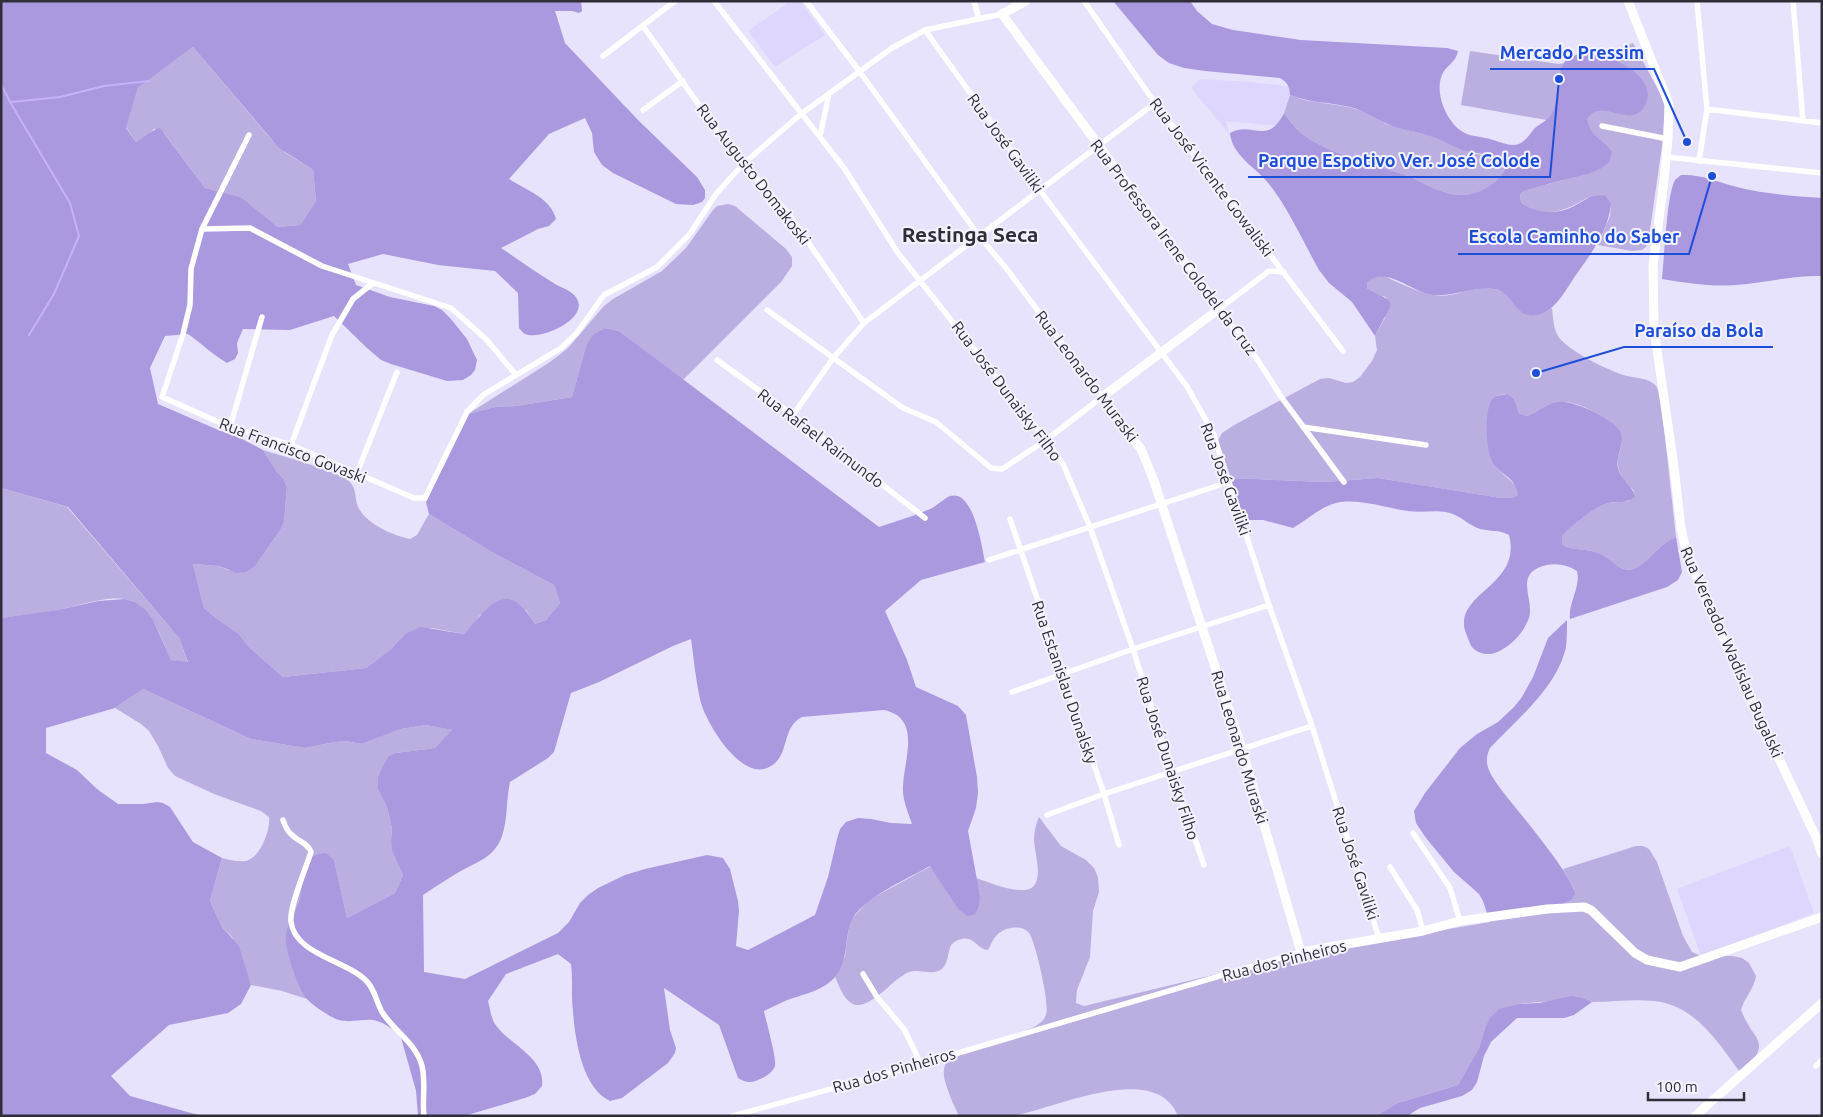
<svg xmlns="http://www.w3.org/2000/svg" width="1823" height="1117" viewBox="0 0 1823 1117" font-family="Ubuntu,sans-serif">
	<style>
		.built { fill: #ded6fc }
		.green { fill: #bbafe1 }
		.forest { fill: #ab99df; fill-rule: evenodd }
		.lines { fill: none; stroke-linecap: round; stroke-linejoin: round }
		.stream { stroke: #c4b2fa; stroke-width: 2 }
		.street { stroke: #fff; stroke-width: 5.5 }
		.secondary { stroke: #fff; stroke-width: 9 }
		.labels { text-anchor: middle; stroke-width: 4; stroke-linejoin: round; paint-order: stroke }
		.street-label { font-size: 16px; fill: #2f2d38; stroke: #f5f2ff }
		.district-label { font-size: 21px; font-weight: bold; fill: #2f2d38; stroke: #f5f2ff }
		.leader { fill: none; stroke: #1d4ed8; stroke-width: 2 }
		.callout-dot { fill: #1d4ed8; stroke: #f5f2ff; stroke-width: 2 }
		.callout-label { font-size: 18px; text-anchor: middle; font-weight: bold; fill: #1d4ed8; stroke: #f5f2ff; stroke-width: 4; stroke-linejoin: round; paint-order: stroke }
	</style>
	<rect width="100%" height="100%" fill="#e8e3fc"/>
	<path class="built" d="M 791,1 L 800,1 L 825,35 L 775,67 L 748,31 Z
		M 1200,79 L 1250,82 L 1293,87 L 1278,126 L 1226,121 L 1229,134 L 1191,88 Z
		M 1790,846 L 1814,913 L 1701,956 L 1677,889 Z"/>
	<path class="green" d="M 1633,43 L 1661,95 L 1665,107 L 1662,146 L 1649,237 L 1646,247 L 1642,250 L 1632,251 L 1598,245 L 1610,216 L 1611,204 L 1587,198 C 1565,211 1544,220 1521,202 L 1520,194 L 1524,191 L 1562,180 L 1597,138 L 1590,131 L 1569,124 L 1461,105 L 1470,51 L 1559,64 L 1597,57 Z
		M 193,47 L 270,138 L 286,153 L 313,170 L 316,201 L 300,225 L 278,227 L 241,197 L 205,188 L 164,133 L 154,129 L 146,137 L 136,142 L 126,127 L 138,88 Z
		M 1290,95 L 1304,100 L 1349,107 L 1362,111 L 1386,124 L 1399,128 L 1432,136 L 1460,149 L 1477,154 L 1496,156 L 1502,160 L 1505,169 C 1498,184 1479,195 1461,195 C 1442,195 1425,183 1408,176 C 1375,164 1338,157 1308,138 C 1298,132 1291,122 1284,113 Z
		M 728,204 L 735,206 L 786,249 L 792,257 L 792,266 L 781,282 L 683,380 L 619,331 L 605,328 L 586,346 L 572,397 L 516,406 L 495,407 L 468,414 L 550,362 L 568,348 L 604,306 L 613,299 L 662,271 L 686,248 L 713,210 L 717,206 Z
		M 1382,275 C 1395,281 1420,293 1433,295 C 1453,299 1475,285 1494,289 C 1524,294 1507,328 1552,308 C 1553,316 1553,326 1557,334 C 1563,349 1611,372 1627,376 C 1636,378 1649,378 1656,386 C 1658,389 1660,397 1661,401 L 1676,537 C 1661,543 1654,555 1642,564 C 1623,579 1616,561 1601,554 C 1590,549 1577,550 1565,547 L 1562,544 L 1562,536 C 1570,527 1596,506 1608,503 C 1615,502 1622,502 1629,501 L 1634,491 C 1624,479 1614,471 1619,454 C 1621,447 1623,442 1621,435 C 1619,422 1579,402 1566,402 C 1551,401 1540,411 1527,416 L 1519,413 L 1514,399 L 1508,394 L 1499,395 L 1493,398 L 1497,468 L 1517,487 L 1518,495 L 1512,498 L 1501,498 L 1378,478 L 1324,482 L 1229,478 L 1217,442 L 1222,433 L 1236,424 L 1320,379 L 1329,378 L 1346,383 L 1353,382 L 1360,377 L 1372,361 L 1377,350 L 1375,336 L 1385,318 L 1386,297 L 1375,294 L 1367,288 L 1367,283 L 1371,278 Z
		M 263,450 C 281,456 339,471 350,482 C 356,488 355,497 357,504 C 363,523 392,535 410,539 L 417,535 L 429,514 L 497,555 L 554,585 L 560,603 L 546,620 L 535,624 L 526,610 L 480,615 L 471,627 L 464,634 L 432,628 L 405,634 L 391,649 L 366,668 L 283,677 L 249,647 L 239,634 L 216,618 L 204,608 L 193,564 L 219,566 L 228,570 L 256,565 L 281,529 L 284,522 L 287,487 L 283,478 L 277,472 Z
		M 1,488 L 67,507 L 179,638 L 188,663 L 171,660 C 162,641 154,612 134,602 C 116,592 78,606 59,610 C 40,613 20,616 1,618 Z
		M 143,689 L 251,739 L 305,748 L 335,742 L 345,741 L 362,744 L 401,729 L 426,725 L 453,730 L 435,748 L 395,753 L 382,767 L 378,777 L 378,790 L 387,807 L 392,829 L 391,840 L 403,875 L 395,893 L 347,918 L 334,860 L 302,878 L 301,894 L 292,919 L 287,947 L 293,969 L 307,999 L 282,991 L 251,985 L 232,937 L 222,927 L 210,901 L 222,858 C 230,860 238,862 246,861 C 260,858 271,829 269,817 L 261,811 L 214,794 L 175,776 L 168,768 L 158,746 L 149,731 L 141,724 L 115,708 Z
		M 1039,817 L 1061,846 L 1086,860 L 1094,868 L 1098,877 L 1099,892 L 1093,911 L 1090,957 L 1077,990 L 1076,1003 L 1084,1006 L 1296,955 L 1490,922 L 1557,906 L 1574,889 L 1563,869 L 1636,846 L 1643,846 L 1649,849 L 1657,862 L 1683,936 L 1692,952 L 1701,956 L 1732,956 L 1742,958 L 1749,963 L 1756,976 C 1754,989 1745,997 1741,1010 C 1755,1045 1773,1038 1742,1075 C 1719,1044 1696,1005 1654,1001 C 1634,999 1613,1002 1592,1002 L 1583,998 L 1519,1004 L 1485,1028 L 1479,1048 L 1458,1085 L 1398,1103 L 1376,1116 L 1178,1116 C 1156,1060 1056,1108 1016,1115 C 1000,1117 976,1116 959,1116 C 954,1105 942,1081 944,1069 C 945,1063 949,1059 953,1056 L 1032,1028 C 1038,1025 1043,1022 1046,1015 C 1050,1006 1036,943 1029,933 C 1022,924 1005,927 998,934 C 993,938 991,945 988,950 C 978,950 974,936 962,939 C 944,942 952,958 943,968 C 934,977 920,968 909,972 C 894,977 868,1014 851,1003 C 843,998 839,985 835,977 L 845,957 L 848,933 L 851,920 L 869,900 L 931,866 L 958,909 L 980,896 L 976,878 C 991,883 1009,891 1025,890 C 1047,888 1034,852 1034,839 C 1034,831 1036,824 1039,817 Z"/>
	<path class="forest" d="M 1,1 L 581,1 L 582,11 L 579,13 L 572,11 L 555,11 L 565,43 L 639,121 L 697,177 L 705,190 L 705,198 L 702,202 L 693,205 L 676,204 L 613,173 L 602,165 L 594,152 L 592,133 L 585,118 L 549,134 L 509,179 C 526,190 551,198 556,219 L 549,226 L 538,229 L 501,248 C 519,260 537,273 555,284 C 562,288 570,290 575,296 C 593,317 542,341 525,334 C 523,333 521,330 519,328 L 518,293 L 495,271 L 438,265 L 383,254 L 348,264 L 356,285 L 390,297 L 434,306 L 442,310 L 451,319 L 467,339 L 477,360 L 475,370 L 471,375 L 463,380 L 447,381 L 391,364 L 381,360 L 367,348 L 334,316 L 290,330 L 243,329 L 237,343 L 238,353 L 235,359 L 227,363 C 213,355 201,343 188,334 L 165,336 L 150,368 L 158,404 L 216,429 L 242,439 L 263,450 L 277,472 L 283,478 L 287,487 L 284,522 L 281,529 L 256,565 L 246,572 L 237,573 L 219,566 L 193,564 L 204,608 L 216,618 L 239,634 L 249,647 L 283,677 L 366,668 L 391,649 L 405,634 L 421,627 L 464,634 C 470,628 474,622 480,616 C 504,588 518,597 535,624 L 546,620 L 560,603 L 554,585 L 497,555 L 429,514 L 426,502 L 468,414 L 495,407 L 516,406 L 572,397 L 586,346 L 593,335 L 605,328 L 619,331 L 879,527 C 896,521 914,516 930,509 C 937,506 943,499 950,496 C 974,489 982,548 985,562 L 921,580 L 885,611 L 907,660 L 916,687 L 958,706 L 966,715 L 977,777 L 978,793 L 976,808 L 968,831 L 980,896 L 979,906 L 975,914 L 968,916 L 958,909 L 930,866 C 909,878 860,899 851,922 C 844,940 849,961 835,977 C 822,992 802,994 785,1001 C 778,1004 771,1008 764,1011 C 766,1021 777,1059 775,1066 C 773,1072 766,1077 760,1079 C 752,1083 746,1083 738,1078 L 719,1025 L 664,988 L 670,1030 L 676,1048 L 675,1053 L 668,1063 L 622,1098 L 610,1101 C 582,1088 575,1039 573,1011 C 571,995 573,980 571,964 L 558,954 L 506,974 L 488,1001 C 490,1008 491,1018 495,1024 C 508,1044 546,1057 542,1086 L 535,1094 L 525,1098 L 464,1116 L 418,1116 L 416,1091 L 400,1034 C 392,1029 382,1021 373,1020 C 362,1019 350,1023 339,1020 C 331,1018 312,1005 307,999 C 298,989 284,948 286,935 C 288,920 299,907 301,892 C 304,872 302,854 326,853 L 334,860 L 347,918 L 395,893 L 403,875 L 392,850 L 391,840 L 392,829 L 387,807 L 378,790 L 378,777 L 382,767 L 389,756 L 395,753 L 435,748 L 452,730 L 426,725 L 401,729 L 362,744 L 345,741 L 335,742 L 305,748 L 251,739 L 143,689 L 115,708 L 46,728 L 46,753 L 77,770 L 97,789 L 118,804 L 143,804 L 157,802 L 163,803 L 170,807 L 193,842 L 222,858 L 210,901 L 222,927 L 239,946 L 251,985 L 241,1004 L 228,1013 L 169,1025 L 111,1076 L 130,1096 L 202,1116 L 1,1116 L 1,618 L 58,610 L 98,601 L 125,599 L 135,602 L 146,610 L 153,620 L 171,660 L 188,662 L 179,638 L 68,507 L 1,488 ZM 193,47 L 279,148 L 313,170 L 316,201 L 300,225 L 278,227 L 241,197 L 205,188 L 160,128 C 151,130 144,138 136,142 L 126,128 L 138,88 ZM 691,639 C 694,660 696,683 701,703 C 707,724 740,779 767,768 C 791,759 780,728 802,717 L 884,710 C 922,718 904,759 903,786 C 902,799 908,812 912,824 L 891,823 L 871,819 L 858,818 L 846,822 L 840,829 L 837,839 L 828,877 L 815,915 L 748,950 L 736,946 L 739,911 L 738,901 L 730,869 L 723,858 L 707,855 L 645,869 L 625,875 L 598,888 L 588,895 L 580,903 L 569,922 L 558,933 L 465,979 L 424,972 L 423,895 C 435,887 447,879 459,872 C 477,862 495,857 502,836 C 508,818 506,800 510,782 L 548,758 L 554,752 L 571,693 L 599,682 L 673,646 Z
		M 1113,1 L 1190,1 L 1197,11 L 1212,24 L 1233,30 L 1301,40 L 1447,48 L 1458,51 C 1456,63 1446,65 1442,75 C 1434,93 1447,123 1463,132 C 1469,136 1477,136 1485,138 C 1495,139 1511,149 1521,143 C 1526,140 1530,134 1534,129 C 1540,123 1550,120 1553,111 C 1559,98 1556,65 1569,58 C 1593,43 1665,74 1644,107 C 1630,130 1601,96 1587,119 C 1592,140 1602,137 1612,152 L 1609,162 L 1602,168 L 1588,174 L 1562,180 L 1524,191 L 1520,194 L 1521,202 C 1534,213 1554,215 1570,208 C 1582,203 1591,192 1606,196 L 1611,204 C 1608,231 1593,251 1578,272 C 1566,288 1554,318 1529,315 C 1513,313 1512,291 1494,289 C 1475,286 1453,297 1433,295 C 1412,293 1385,264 1367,283 L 1367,288 C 1374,294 1384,295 1390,302 L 1390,307 L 1375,336 L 1352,302 L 1329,283 L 1319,270 C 1304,243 1288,208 1269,184 C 1256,167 1232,156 1230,133 C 1252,120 1267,147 1284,113 C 1291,122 1298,132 1308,138 C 1338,157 1375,164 1408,176 C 1425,183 1442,195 1461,195 C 1478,195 1498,184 1505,169 L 1502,160 C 1491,153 1475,154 1462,150 C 1451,146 1441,139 1430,136 C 1415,131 1399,130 1385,123 C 1373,118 1363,110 1350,107 C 1330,102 1309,103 1290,95 C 1290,87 1287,82 1280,78 L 1205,71 L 1184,68 L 1169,63 L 1158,55 Z
		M 1681,175 C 1701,174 1718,182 1737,187 C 1764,194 1794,196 1822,198 L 1822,276 C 1793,275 1765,283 1736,285 C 1711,287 1687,283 1662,279 C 1664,260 1667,193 1675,180 C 1677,178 1679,177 1681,175 Z
		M 1508,394 L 1514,399 L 1519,413 L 1527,416 C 1538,412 1546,404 1558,402 C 1572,399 1617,420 1621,433 C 1625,445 1615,456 1618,468 C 1620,479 1633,485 1635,497 C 1626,504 1618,501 1608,503 C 1596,506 1570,527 1562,536 L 1562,544 L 1566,547 C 1577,550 1590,549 1601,554 C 1616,561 1623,579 1642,564 C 1654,555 1661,543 1676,537 L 1682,572 L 1678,580 L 1667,587 L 1570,619 C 1568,602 1581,587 1577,571 C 1568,565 1558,563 1547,565 C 1512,573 1535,599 1529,618 C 1523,634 1510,647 1495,653 C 1488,655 1479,654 1474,649 C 1470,646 1469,640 1467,636 C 1448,593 1523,588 1509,535 C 1498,529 1492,532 1480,529 C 1468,525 1459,514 1446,512 C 1434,510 1421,513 1408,511 C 1385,508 1359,498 1336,503 C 1320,507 1307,520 1293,528 L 1263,520 L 1245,520 L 1229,478 L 1324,482 L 1378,478 L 1501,498 L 1512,498 L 1518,495 C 1516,476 1497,474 1491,459 C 1486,448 1484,407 1493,398 C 1497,395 1503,395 1508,394 Z
		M 1567,620 C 1567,629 1567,638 1566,647 C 1557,688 1517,719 1490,748 C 1482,764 1491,775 1500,788 C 1515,808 1572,874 1575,894 L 1571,900 L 1557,906 L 1490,922 L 1483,901 L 1479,894 L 1454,872 L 1426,838 L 1416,823 L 1414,811 L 1425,793 L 1460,748 L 1477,734 L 1498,722 L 1514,707 L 1522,697 L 1533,677 L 1548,638 Z
		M 1571,996 L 1583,998 L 1592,1002 L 1574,1015 L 1564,1018 L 1517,1018 L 1491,1042 L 1484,1056 L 1477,1082 L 1472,1090 L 1462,1096 L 1420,1108 L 1407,1116 L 1376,1116 L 1398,1103 L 1458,1085 L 1479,1048 L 1485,1028 L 1490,1018 L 1499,1009 L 1519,1004 L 1539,1003 Z"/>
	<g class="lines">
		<path class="stream" d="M 1,84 L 10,102 L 70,203 L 79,236 L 54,294 L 29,335
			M 11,102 L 60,97 L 104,86 L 149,81"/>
		<path class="street" d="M 714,1 L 844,168 L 898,253 L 1046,440 L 1063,464 L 1090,527 L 1133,649 L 1172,773 L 1204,865
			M 974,1 L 979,19
			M 1084,1 L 1155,103 L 1343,351
			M 1697,1 L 1707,109 L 1699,161
			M 1793,1 L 1803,121
			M 643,26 L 713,125 L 743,164 L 788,213 L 864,323
			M 925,30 L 1039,189 L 1188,388 L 1213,433 L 1269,605 L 1312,726 L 1379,938
			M 603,56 L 675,1
			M 1707,109 L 1822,123
			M 643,110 L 683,81
			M 1602,126 L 1668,139
			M 249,135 L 202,229 L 191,269 L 190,305 L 183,334 L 162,397 L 230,427 L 291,445 L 414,498 L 425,498 L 467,412 L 483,395 L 561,348 L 576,334 L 604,295 L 657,267 L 689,235 L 716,194 L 743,164 L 801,114 L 892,48 L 925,30 L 1002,14
			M 820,136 L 829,94
			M 1666,157 L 1822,173
			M 202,229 L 250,228 L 322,266 L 451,308 L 486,339 L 516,375
			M 1284,272 L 1269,271 L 1219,309 L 1257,359 L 1282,398 L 1344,482
			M 767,310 L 903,408 L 936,422 L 991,468 L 1002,469 L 1046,440 L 1102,397 L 1006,268 L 979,236 L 860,72 L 806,1
			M 717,360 L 793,415 L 925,518
			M 793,415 L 834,357 L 864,323 L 1155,103
			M 230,427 L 262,317
			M 1303,427 L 1426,445
			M 291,445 L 332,335 L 353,299 L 373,283
			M 357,473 L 397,372
			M 1010,519 L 1104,794 L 1119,845
			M 989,560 L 1229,482
			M 1012,692 L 1133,649 L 1269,605
			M 1047,815 L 1104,794 L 1312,726
			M 283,820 C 285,826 287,831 292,835 C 299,842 308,843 311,852 C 306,868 289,907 291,922 C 295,956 352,961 369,984 C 375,992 377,1003 382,1012 C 394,1031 416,1043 422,1066 C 426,1082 422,1100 424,1116
			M 1413,833 L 1450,888 L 1460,921
			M 1390,867 L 1417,910 L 1423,931
			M 863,974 L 877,997 L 904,1029 L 921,1064
			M 1816,1066 L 1822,1060
			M 733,1116 L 921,1064 L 1301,952"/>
		<path class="secondary" d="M 1026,1 L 1002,14 L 1219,309 L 1102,397 L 1141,449 L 1154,481 L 1242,749 L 1301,952 L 1423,931 L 1460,921 L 1547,909 L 1584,907 L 1591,910 L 1635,953 L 1647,960 L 1680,967 L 1822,917
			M 1628,1 L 1669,104 L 1668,139 L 1664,180 L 1653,266 L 1654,329 L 1674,467 L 1681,528 L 1687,555 L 1740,676 L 1816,837 L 1822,854
			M 1695,1116 L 1822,1003"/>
	</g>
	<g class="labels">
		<g class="street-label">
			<text transform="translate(1006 143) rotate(54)" y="6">Rua José Gaviliki</text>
			<text transform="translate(754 174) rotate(52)" y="6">Rua Augusto Domakoski</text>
			<text transform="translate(1212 177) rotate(53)" y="6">Rua José Vicente Gowaliski</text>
			<text transform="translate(1174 247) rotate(53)" y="6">Rua Professora Irene Colodel da Cruz</text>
			<text transform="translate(1087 376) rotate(53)" y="6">Rua Leonardo Muraski</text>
			<text transform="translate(1007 391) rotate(53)" y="6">Rua José Dunaisky Filho</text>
			<text transform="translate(821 438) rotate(37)" y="6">Rua Rafael Raimundo</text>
			<text transform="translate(293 450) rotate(21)" y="6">Rua Francisco Govaski</text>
			<text transform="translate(1226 479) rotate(70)" y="6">Rua José Gaviliki</text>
			<text transform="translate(1732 652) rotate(66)" y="6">Rua Vereador Wadislau Bugalski</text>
			<text transform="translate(1065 682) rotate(71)" y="6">Rua Estanislau Dunalsky</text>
			<text transform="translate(1240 747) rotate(73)" y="6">Rua Leonardo Muraski</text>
			<text transform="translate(1168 758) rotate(72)" y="6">Rua José Dunaisky Filho</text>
			<text transform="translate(1356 863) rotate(72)" y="6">Rua José Gaviliki</text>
			<text transform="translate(1284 960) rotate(-14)" y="6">Rua dos Pinheiros</text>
			<text transform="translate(894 1070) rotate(-16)" y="6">Rua dos Pinheiros</text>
		</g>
		<g class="district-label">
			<text x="970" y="242">Restinga Seca</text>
		</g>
	</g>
	<path class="leader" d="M1687 142L1654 69H1490M1559 79L1550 177H1248M1712 176L1689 254H1458M1536 373L1624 347H1773"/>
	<g class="callout-dot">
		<circle cx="1687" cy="142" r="5"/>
		<circle cx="1559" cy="79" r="5"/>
		<circle cx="1712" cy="176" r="5"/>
		<circle cx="1536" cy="373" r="5"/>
	</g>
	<g class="callout-label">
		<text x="1572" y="59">Mercado Pressim</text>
		<text x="1399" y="167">Parque Espotivo Ver. José Colode</text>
		<text x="1574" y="243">Escola Caminho do Saber</text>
		<text x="1699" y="337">Paraíso da Bola</text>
	</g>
	<rect width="1823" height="1117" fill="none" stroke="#2f2d38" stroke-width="5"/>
	<path d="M1648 1092v8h96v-8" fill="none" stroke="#2f2d38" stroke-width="2.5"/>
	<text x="1656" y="1092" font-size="15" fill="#2f2d38" stroke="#f5f2ff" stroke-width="4" paint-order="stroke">100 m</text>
</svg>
